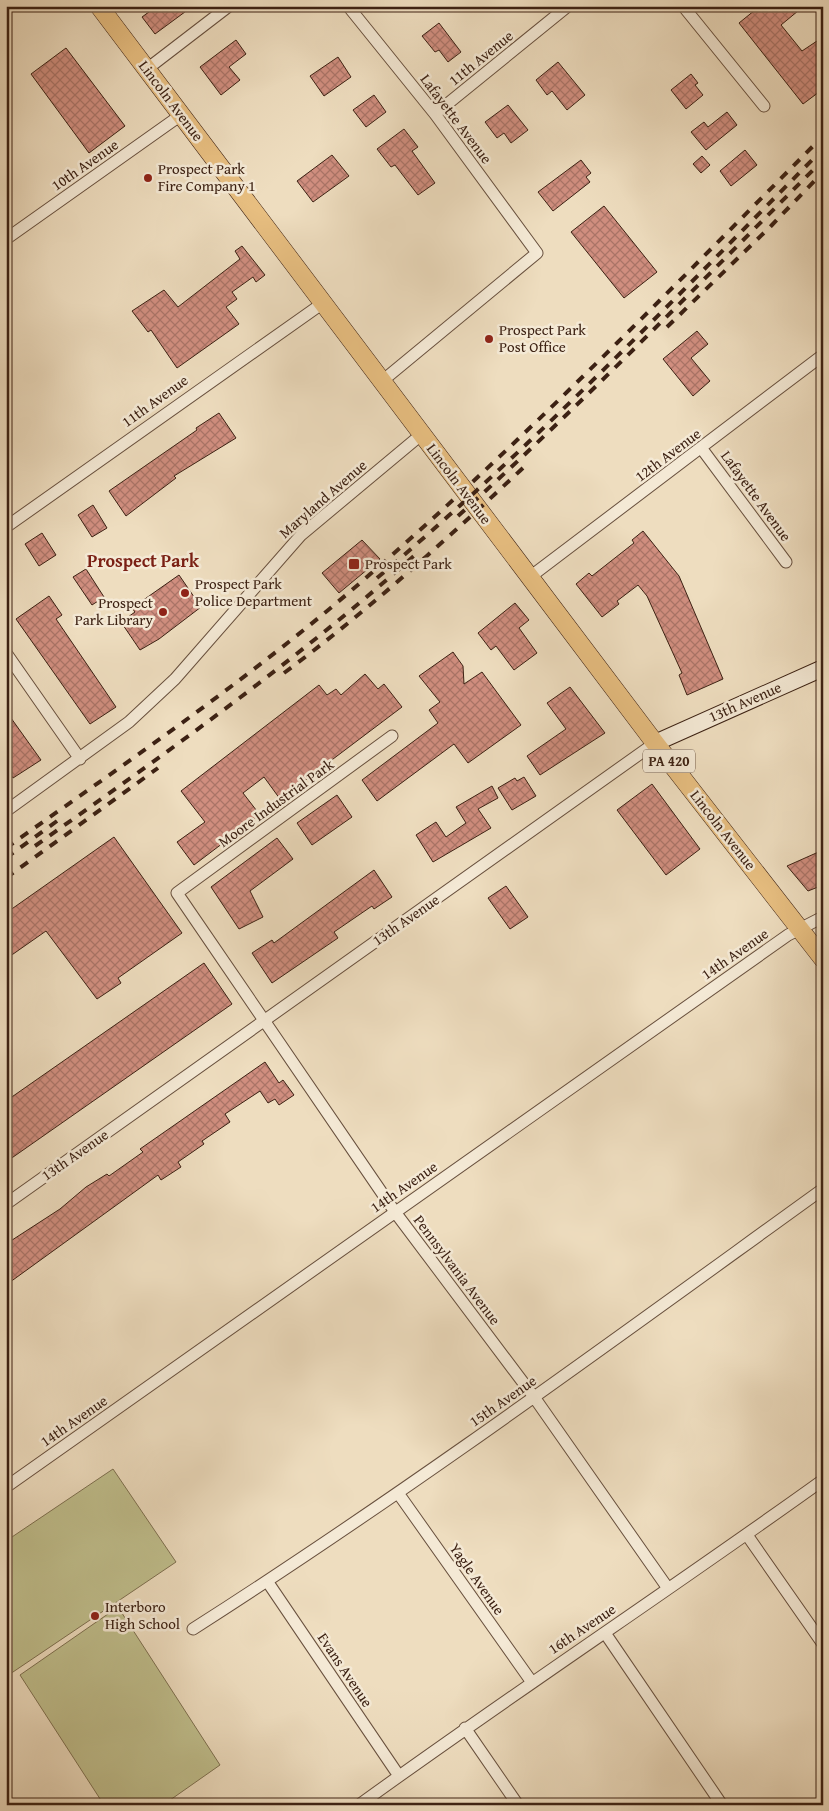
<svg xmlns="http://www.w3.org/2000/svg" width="829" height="1811" viewBox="0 0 829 1811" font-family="'Gentium Book Plus',serif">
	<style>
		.pitch { fill: #c0bf8d; stroke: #7e7050 }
		.building { fill: url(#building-cross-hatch); stroke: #3c2113 }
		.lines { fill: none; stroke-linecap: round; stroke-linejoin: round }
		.street-casing { stroke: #68503e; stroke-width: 13 }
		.secondary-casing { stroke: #3c2113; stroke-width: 18 }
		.primary-casing { stroke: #3c2113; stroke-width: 19 }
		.street { stroke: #f4e9d5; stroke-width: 11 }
		.secondary { stroke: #f4e9d5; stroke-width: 16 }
		.primary { stroke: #e7be80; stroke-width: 18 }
		.rail { stroke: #3c2113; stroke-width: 4; stroke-dasharray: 9 9; stroke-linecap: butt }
		.poi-dot { fill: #8f2418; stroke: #f4e9d5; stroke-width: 2 }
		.labels { text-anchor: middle; stroke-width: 5; stroke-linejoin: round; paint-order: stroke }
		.shield { fill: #f4e9d5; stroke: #735d4d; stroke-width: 1 }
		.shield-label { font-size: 14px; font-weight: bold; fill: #3c2113 }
		.street-label { font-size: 15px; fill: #3c2113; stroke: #f4e9d5 }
		.poi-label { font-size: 15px; fill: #3c2113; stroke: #f4e9d5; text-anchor: start }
		.quarter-label { font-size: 18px; font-weight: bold; fill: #7a1f14; stroke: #f4e9d5 }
	</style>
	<defs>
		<pattern id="building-cross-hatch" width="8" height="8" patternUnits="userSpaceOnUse" patternTransform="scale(1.25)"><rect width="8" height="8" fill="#d08e7f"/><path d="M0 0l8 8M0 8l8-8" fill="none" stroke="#aa7467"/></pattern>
	</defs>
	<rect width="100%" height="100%" fill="#eeddbf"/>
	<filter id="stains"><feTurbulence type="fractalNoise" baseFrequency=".004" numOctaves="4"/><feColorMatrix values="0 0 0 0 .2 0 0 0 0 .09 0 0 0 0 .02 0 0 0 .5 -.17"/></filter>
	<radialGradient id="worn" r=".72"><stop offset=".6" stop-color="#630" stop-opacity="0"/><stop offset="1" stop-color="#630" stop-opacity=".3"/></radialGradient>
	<path class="pitch" d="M 113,1469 L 176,1562 L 10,1674 L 6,1669 L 6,1541 Z
		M 118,1607 L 220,1765 L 163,1805 L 104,1805 L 20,1675 Z"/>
	<path class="building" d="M 157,6 L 193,6 L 155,34 L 142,17 Z
		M 760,6 L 804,6 L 781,25 L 802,51 L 823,37 L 823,89 L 803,104 L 739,23 Z
		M 439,23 L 461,52 L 448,62 L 439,50 L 435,52 L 422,36 Z
		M 236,40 L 246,54 L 229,67 L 240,80 L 221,95 L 200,67 Z
		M 66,48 L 125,126 L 89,153 L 31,74 Z
		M 338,57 L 351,77 L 324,96 L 310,76 Z
		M 558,62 L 585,95 L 567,110 L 552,91 L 547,95 L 536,80 Z
		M 691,74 L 698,83 L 695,85 L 703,95 L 686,109 L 671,90 Z
		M 374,95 L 386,112 L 366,127 L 353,110 Z
		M 508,105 L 528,130 L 511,143 L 504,133 L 497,138 L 485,122 Z
		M 727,112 L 737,125 L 706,150 L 691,132 L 704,122 L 708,127 Z
		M 404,129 L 418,147 L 412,151 L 435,183 L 418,195 L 395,165 L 391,167 L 377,149 Z
		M 745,150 L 757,165 L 731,186 L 720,171 Z
		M 332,155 L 349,176 L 313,202 L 297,181 Z
		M 702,156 L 710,165 L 701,173 L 693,164 Z
		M 581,160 L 591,173 L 586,177 L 590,182 L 553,211 L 538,192 Z
		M 604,206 L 657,272 L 624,298 L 571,232 Z
		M 242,246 L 265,275 L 256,282 L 253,277 L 232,292 L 237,299 L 226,307 L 239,324 L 177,368 L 151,330 L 148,332 L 132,311 L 164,290 L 178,307 L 240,259 L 235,251 Z
		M 697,331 L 708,344 L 691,358 L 710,381 L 693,396 L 663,359 Z
		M 219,413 L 236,438 L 174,476 L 176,478 L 126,516 L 109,491 L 197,430 L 196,428 Z
		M 93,505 L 107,528 L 92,537 L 78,515 Z
		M 643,531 L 679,576 L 723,679 L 687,695 L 679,675 L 682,673 L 647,596 L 638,585 L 617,601 L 619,604 L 602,617 L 576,584 L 589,573 L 592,576 L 634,543 L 632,540 Z
		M 42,533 L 56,555 L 39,566 L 25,544 Z
		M 362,540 L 380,559 L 339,593 L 322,573 Z
		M 86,569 L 104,597 L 92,605 L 73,577 Z
		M 179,575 L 201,607 L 159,639 L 140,650 L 121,622 L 135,612 L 132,608 Z
		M 49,596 L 62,615 L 56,619 L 116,707 L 90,724 L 16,619 Z
		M 515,603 L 529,620 L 519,628 L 537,653 L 514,670 L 496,646 L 491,650 L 478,633 Z
		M 453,652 L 463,666 L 464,684 L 482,672 L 521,725 L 468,763 L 454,744 L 377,801 L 362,780 L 438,723 L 429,710 L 440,702 L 419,676 Z
		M 365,674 L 378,689 L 384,684 L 402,707 L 280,799 L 264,777 L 243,793 L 260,815 L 194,865 L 177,842 L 205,822 L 181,791 L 319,685 L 327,695 L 336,689 L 341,695 Z
		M 570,687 L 605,733 L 540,775 L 527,756 L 566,729 L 547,703 Z
		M 6,711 L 41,760 L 13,778 L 6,768 Z
		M 524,777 L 536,796 L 512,810 L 498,788 L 515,778 L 517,781 Z
		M 652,784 L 700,849 L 666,875 L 617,810 Z
		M 492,786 L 498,798 L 478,809 L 491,828 L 433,862 L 416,835 L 436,822 L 446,837 L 466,823 L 456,807 Z
		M 337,795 L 352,817 L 312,845 L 297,823 Z
		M 114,837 L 182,933 L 118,978 L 121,983 L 97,999 L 46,931 L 6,959 L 6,913 Z
		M 277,838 L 293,859 L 250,891 L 263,917 L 239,929 L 211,887 Z
		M 823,850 L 823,885 L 808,891 L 787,866 Z
		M 374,870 L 392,897 L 374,909 L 372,906 L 334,932 L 338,938 L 272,983 L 252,953 L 272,940 L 274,943 Z
		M 506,886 L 528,917 L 510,929 L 488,898 Z
		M 204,963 L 232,1004 L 6,1162 L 6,1101 Z
		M 265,1062 L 279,1083 L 283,1080 L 294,1095 L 279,1105 L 275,1099 L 268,1103 L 260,1091 L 225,1114 L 230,1122 L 202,1141 L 204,1144 L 178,1162 L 181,1167 L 161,1180 L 158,1175 L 6,1285 L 6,1244 L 60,1209 L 86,1187 L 107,1174 L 109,1176 L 143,1152 L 140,1149 Z"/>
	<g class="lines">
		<g class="street-casing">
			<path id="street" d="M 348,6 L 435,114 L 537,253 L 381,382
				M 683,6 L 764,106
				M 147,69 L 229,6
				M 435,114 L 568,6
				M 6,239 L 181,115
				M 702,449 L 786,562
				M 6,527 L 323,303
				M 530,577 L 823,355
				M 6,653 L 80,759
				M 392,736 L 177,893 L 395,1212 L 534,1397 L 667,1587
				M 6,811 L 129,722 L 175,679 L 301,535 L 422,434
				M 6,1204 L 655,743
				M 6,1487 L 788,935 L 823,917
				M 398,1493 L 531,1681
				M 747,1535 L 823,1644
				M 267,1581 L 399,1776
				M 193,1629 C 409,1491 615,1339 823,1189
				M 605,1633 L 722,1805
				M 465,1728 L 518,1805
				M 359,1805 C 512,1694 670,1590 823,1480"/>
		</g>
		<g class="secondary-casing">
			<path id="secondary" d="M 655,743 L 823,668"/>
		</g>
		<g class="primary-casing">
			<path id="primary" d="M 99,6 L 655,743 L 823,959"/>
		</g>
		<use href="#street" class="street"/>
		<use href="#secondary" class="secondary"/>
		<use href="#primary" class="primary"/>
		<path class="rail" d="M 667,327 L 771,226 L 823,172
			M 458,516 C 582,404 698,285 816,167
			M 377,578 C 535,445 678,295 823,149
			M 284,673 C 369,610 447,539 524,467
			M 35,846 C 165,754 296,661 415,555
			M 6,848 C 126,763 249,679 360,583 C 522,443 672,288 823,136
			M 6,858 L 57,821
			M 6,878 L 158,768"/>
	</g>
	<g class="poi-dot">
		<circle cx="148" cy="178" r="5"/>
		<circle cx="489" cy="339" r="5"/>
		<rect x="348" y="558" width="12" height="12" rx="2.5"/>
		<circle cx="185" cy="593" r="5"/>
		<circle cx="163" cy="612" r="5"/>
		<circle cx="95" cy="1616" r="5"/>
	</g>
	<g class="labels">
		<rect class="shield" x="643" y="749.5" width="52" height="23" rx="4"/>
		<g class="shield-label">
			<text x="669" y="766">PA 420</text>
		</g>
		<g class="street-label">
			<text transform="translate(481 58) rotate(-39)" y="5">11th Avenue</text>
			<text transform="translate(171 101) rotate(53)" y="5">Lincoln Avenue</text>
			<text transform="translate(456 119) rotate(53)" y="5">Lafayette Avenue</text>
			<text transform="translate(85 165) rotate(-35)" y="5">10th Avenue</text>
			<text transform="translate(155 401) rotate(-36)" y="5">11th Avenue</text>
			<text transform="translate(668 455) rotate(-37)" y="5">12th Avenue</text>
			<text transform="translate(459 484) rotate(53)" y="5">Lincoln Avenue</text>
			<text transform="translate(756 496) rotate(54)" y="5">Lafayette Avenue</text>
			<text transform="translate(323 499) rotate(-41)" y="5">Maryland Avenue</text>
			<text transform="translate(745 702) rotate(-24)" y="5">13th Avenue</text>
			<text transform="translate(276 803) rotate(-36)" y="5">Moore Industrial Park</text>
			<text transform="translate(723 830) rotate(52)" y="5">Lincoln Avenue</text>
			<text transform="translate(406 920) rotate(-35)" y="5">13th Avenue</text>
			<text transform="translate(735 954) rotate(-35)" y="5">14th Avenue</text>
			<text transform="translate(75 1155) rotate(-35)" y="5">13th Avenue</text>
			<text transform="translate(404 1187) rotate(-35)" y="5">14th Avenue</text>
			<text transform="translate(457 1270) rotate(53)" y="5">Pennsylvania Avenue</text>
			<text transform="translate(503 1401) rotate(-35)" y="5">15th Avenue</text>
			<text transform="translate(74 1421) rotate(-35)" y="5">14th Avenue</text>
			<text transform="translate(477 1579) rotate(55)" y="5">Yagle Avenue</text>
			<text transform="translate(582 1629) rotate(-34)" y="5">16th Avenue</text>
			<text transform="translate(345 1670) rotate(56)" y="5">Evans Avenue</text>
		</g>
		<g class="poi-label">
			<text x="158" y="174">Prospect Park<tspan x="158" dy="17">Fire Company 1</tspan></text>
			<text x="499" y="335">Prospect Park<tspan x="499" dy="17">Post Office</tspan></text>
			<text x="365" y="569">Prospect Park</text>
			<text x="195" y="589">Prospect Park<tspan x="195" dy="17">Police Department</tspan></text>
			<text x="153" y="608" text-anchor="end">Prospect<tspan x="153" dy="17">Park Library</tspan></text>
			<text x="105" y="1612">Interboro<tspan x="105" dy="17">High School</tspan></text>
		</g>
		<g class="quarter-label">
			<text x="143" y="567">Prospect Park</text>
		</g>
	</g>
	<rect width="829" height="1811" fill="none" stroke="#eeddbf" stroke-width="25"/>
	<rect x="8" y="8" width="814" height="1796" fill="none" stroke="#3c2113" stroke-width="2.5"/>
	<rect x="12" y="12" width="804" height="1786" fill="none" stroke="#3c2113"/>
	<rect width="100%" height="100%" filter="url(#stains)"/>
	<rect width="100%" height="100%" fill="url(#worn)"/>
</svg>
